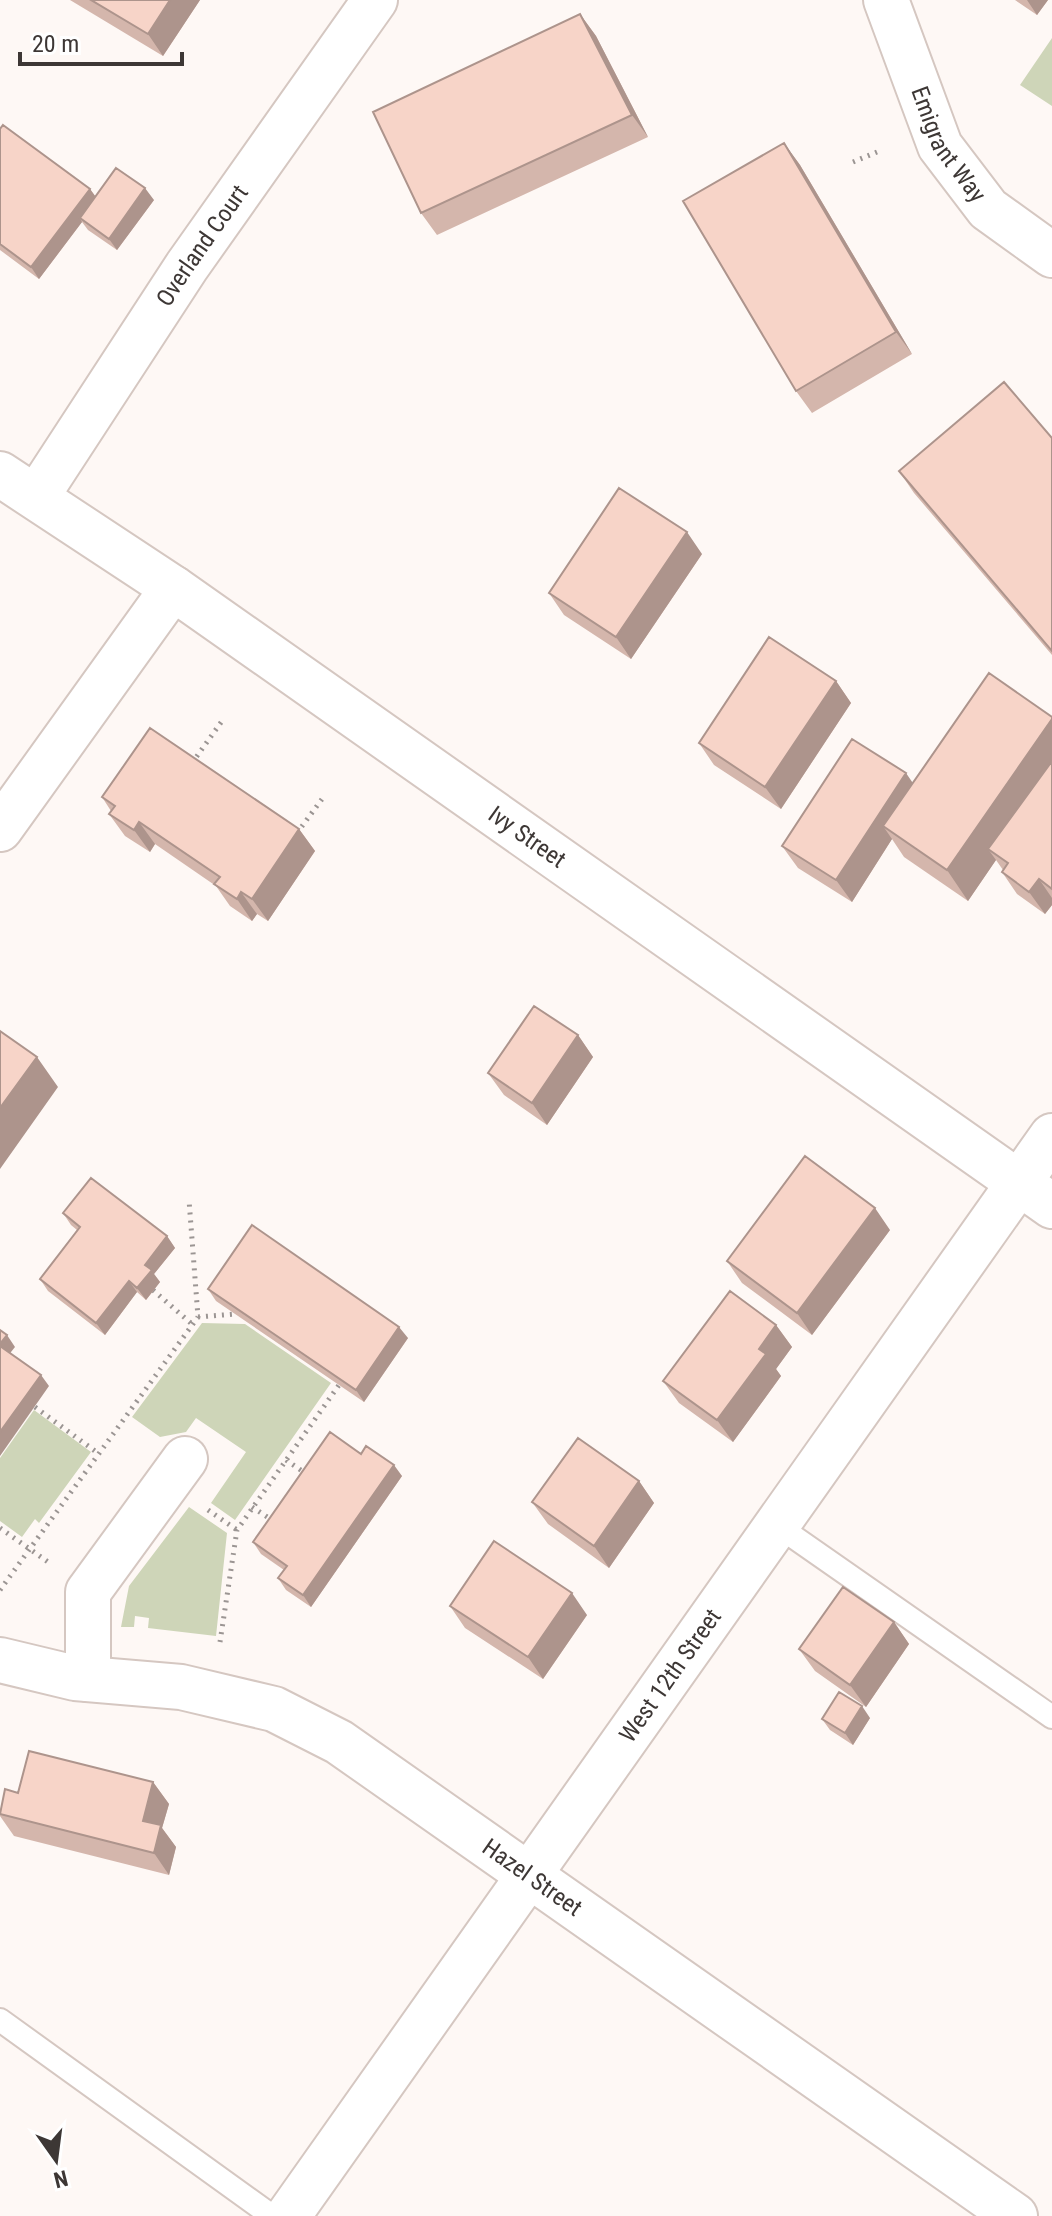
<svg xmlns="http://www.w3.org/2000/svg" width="1052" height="2216" viewBox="0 0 1052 2216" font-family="'Roboto Condensed',sans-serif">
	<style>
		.green { fill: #ced5b8 }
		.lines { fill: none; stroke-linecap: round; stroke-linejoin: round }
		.service-casing { stroke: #d5c7c1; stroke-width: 26 }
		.minor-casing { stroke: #d5c7c1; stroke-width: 48 }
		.path { stroke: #9b9593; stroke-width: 5; stroke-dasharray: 2 6; stroke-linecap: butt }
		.service { stroke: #fff; stroke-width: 22 }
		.minor { stroke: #fff; stroke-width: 44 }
		.wall { fill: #d4b6ac }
		.shaded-wall { fill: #ad948c }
		.building { fill: #f7d4c8; stroke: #ad948c; stroke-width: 2 }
		.labels { text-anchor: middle; stroke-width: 8; stroke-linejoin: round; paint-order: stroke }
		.street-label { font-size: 24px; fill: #3d3735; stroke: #fff }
	</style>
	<rect width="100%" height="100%" fill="#fef8f5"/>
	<path class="green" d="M 1052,38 L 1052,106 L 1020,85 Z
		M 202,1323 L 245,1324 L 331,1383 L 235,1520 L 211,1503 L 246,1452 L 196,1418 L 186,1432 L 160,1437 L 132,1417 Z
		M 34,1410 L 91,1452 L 39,1523 L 35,1519 L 22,1537 L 0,1521 L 0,1458 Z
		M 189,1507 L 227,1533 L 216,1636 L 148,1628 L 149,1618 L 135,1616 L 134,1627 L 121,1627 L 129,1586 Z"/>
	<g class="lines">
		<g class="service-casing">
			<path id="service" d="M 778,1526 L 1052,1717
				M 0,2020 L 272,2216"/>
		</g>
		<g class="minor-casing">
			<g id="minor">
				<path id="s1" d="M 886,0 L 940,146 L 988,209 L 1052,255"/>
				<path id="s2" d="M 0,474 L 173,588 L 1052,1206"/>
				<path id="s3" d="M 37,496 L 187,266 L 375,0"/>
				<path d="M 0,829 L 173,588"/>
				<path id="s4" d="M 0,1660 L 75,1678 L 181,1687 L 274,1709 L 339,1742 L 1015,2216"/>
				<path d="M 88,1679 L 88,1592 L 185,1459"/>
				<path id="s5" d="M 288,2216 L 1052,1136"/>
			</g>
		</g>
		<path class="path" d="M 853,162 L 877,152
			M 192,763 L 222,721
			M 297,833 L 325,795
			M 153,1290 L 193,1325
			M 198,1317 L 235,1314
			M 35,1407 L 99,1454
			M 286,1460 L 305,1473
			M 252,1507 L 275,1522
			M 208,1510 L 237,1530
			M 0,1528 L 48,1562
			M 0,1590 L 198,1317 L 189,1200
			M 220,1642 L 237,1530 L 339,1385"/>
		<use href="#service" class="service"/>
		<use href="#minor" class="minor"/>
	</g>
	<path class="wall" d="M 70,0 L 200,0 L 163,56 Z
		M 1015,0 L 1048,0 L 1037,15 Z
		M 580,14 L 596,36 L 648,137 L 437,235 L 421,213 Z
		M 0,129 L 90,189 L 95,196 L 154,200 L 117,250 L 88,230 L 82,222 L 39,279 L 0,250 Z
		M 784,143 L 800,165 L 912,354 L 812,413 L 796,391 Z
		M 1052,438 L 1052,655 L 914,493 L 899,471 Z
		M 702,554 L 631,659 L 564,615 L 549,593 Z
		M 836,681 L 851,703 L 781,809 L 714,765 L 699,743 Z
		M 1052,717 L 1052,905 L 1045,914 L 1017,894 L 1002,872 L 1003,870 L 996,860 L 968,901 L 904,857 L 892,839 L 852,902 L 798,868 L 782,846 Z
		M 102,797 L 299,829 L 315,851 L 268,921 L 257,914 L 252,921 L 230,906 L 216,886 L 155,844 L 150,852 L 125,836 L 109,814 L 111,811 Z
		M 578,1035 L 593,1057 L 547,1125 L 504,1095 L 488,1073 Z
		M 63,1213 L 167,1236 L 175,1248 L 154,1274 L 160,1282 L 146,1300 L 137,1292 L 105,1335 L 48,1291 L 40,1279 L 77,1230 L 71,1225 Z
		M 890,1230 L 812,1335 L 742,1283 L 727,1261 Z
		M 208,1289 L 408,1338 L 364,1402 L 216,1301 Z
		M 776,1325 L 792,1347 L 776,1369 L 781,1376 L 733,1442 L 679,1403 L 663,1381 Z
		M 361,1454 L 402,1476 L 311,1607 L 286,1590 L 278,1578 L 284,1570 L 261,1554 L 253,1542 Z
		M 639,1481 L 654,1503 L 609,1568 L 548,1524 L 532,1502 Z
		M 450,1606 L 587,1615 L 543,1679 L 465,1628 Z
		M 894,1622 L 909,1644 L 866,1707 L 815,1671 L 799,1649 Z
		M 870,1718 L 853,1745 L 830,1730 L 822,1719 Z
		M 153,1782 L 169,1804 L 162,1828 L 176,1847 L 169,1875 L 14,1836 L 0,1816 L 0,1810 L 18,1793 Z"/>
	<path class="shaded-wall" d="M 170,0 L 200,0 L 163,56 L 148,34 Z
		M 1027,0 L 1048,0 L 1037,15 Z
		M 580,14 L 596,36 L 648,137 L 632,115 Z
		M 784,143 L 800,165 L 912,354 L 896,332 Z
		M 145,188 L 154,200 L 117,250 L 109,239 Z
		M 90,189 L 98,200 L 80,218 L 82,222 L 39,279 L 31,267 Z
		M 687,532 L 702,554 L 631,659 L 616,637 Z
		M 836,681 L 851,703 L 781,809 L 765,787 Z
		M 1052,719 L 1052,780 L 988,849 L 996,860 L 968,901 L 947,870 Z
		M 906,773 L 921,795 L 883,826 L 892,839 L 852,902 L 836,880 Z
		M 139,822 L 155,844 L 150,852 L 134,830 Z
		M 299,829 L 315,851 L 268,921 L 252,899 Z
		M 1039,879 L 1052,898 L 1052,905 L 1045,914 L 1029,892 Z
		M 241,892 L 257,914 L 252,921 L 237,899 Z
		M 578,1035 L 593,1057 L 547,1125 L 532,1103 Z
		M 37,1057 L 58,1087 L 0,1169 L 0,1108 Z
		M 875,1208 L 890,1230 L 812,1335 L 797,1313 Z
		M 167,1236 L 175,1248 L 154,1274 L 160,1282 L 146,1300 L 137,1288 L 145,1265 Z
		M 129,1281 L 137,1292 L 105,1335 L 96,1323 Z
		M 776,1325 L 792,1347 L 776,1369 L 781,1376 L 733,1442 L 717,1420 L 759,1349 Z
		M 399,1327 L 408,1338 L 364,1402 L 356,1390 Z
		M 7,1335 L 15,1347 L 7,1357 L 0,1348 L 0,1344 Z
		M 41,1375 L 49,1386 L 0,1456 L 0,1432 Z
		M 394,1465 L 402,1476 L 311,1607 L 303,1595 Z
		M 639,1481 L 654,1503 L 609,1568 L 594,1546 Z
		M 572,1593 L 587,1615 L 543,1679 L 528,1657 Z
		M 894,1622 L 909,1644 L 866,1707 L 850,1685 Z
		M 862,1706 L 870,1718 L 853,1745 L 845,1733 Z
		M 153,1782 L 169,1804 L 162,1828 L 176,1847 L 169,1875 L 154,1853 L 143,1821 Z"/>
	<path class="building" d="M 91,0 L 170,0 L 148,34 Z
		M 580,14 L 632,115 L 421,213 L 373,112 Z
		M 3,125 L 90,189 L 31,267 L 0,244 L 0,129 Z
		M 784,143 L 896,332 L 796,391 L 683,201 Z
		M 116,168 L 145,188 L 109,239 L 80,218 Z
		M 1004,382 L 1052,438 L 1052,651 L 899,471 Z
		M 619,488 L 687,532 L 616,637 L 549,593 Z
		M 769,637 L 836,681 L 765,787 L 699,743 Z
		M 989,673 L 1052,717 L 1052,719 L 947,870 L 883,826 Z
		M 150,728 L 299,829 L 252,899 L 241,892 L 237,899 L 214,884 L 220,877 L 139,822 L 134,830 L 109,814 L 115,806 L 102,797 Z
		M 852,739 L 906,773 L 836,880 L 782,846 Z
		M 1052,761 L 1052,889 L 1039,879 L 1029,892 L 1002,872 L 1008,863 L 988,849 Z
		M 534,1006 L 578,1035 L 532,1103 L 488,1073 Z
		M 0,1031 L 37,1057 L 0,1108 Z
		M 805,1156 L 875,1208 L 797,1313 L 727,1261 Z
		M 91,1178 L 167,1236 L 145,1265 L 152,1270 L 137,1288 L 129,1281 L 96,1323 L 40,1279 L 80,1227 L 63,1213 Z
		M 252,1225 L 399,1327 L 356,1390 L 208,1289 Z
		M 730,1291 L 776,1325 L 759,1349 L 766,1354 L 717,1420 L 663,1381 Z
		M 0,1330 L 7,1335 L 0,1344 Z
		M 0,1346 L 41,1375 L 0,1432 Z
		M 330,1432 L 361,1454 L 366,1446 L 394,1465 L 303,1595 L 278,1578 L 287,1566 L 253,1542 Z
		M 578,1438 L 639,1481 L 594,1546 L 532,1502 Z
		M 494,1541 L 572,1593 L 528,1657 L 450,1606 Z
		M 843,1587 L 894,1622 L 850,1685 L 799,1649 Z
		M 839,1692 L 862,1706 L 845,1733 L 822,1719 Z
		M 29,1751 L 153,1782 L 143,1821 L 161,1825 L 154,1853 L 0,1814 L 5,1789 L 18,1793 Z"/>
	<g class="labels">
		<g class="street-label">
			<text dy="8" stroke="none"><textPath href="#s1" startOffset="158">Emigrant Way</textPath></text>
			<text dy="8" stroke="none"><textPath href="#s3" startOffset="300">Overland Court</textPath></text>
			<text dy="8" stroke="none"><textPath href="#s2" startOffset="640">Ivy Street</textPath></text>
			<text dy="8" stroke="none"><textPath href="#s5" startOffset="662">West 12th Street</textPath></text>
			<text dy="8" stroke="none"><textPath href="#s4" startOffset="588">Hazel Street</textPath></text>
		</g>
	</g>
	<g transform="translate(56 2160) rotate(166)" stroke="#ffffff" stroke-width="6" paint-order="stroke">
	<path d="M0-6L14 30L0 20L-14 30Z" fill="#3d3735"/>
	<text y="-12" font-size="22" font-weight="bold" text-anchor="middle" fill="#3d3735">N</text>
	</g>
	<path d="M20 52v12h162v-12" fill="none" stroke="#3d3735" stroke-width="4"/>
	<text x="32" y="52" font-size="24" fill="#3d3735" stroke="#ffffff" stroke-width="6" paint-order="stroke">20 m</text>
</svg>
